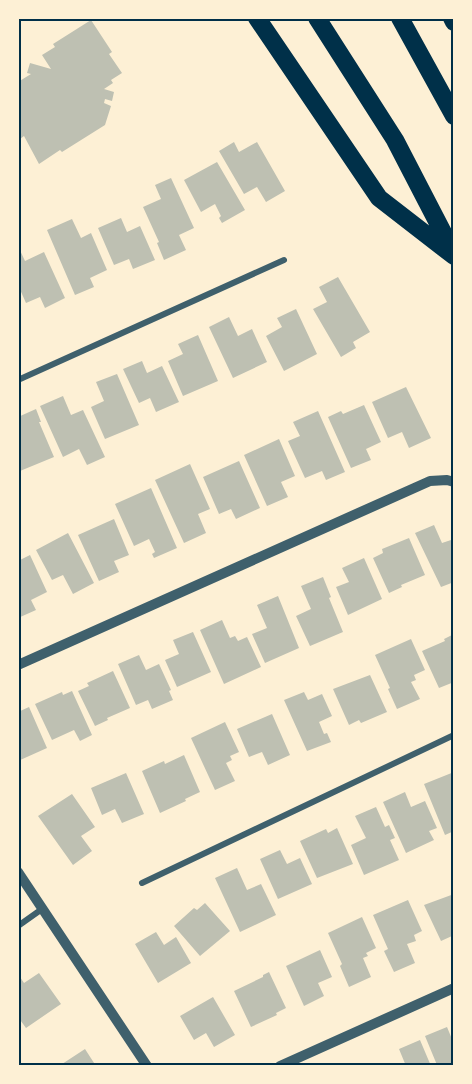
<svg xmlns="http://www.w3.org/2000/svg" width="472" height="1084" viewBox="0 0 472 1084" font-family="Montserrat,sans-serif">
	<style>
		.building { fill: #bec0b2 }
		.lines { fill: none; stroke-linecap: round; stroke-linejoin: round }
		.minor { stroke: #3f606c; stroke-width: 6 }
		.tertiary { stroke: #3f606c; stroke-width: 10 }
		.motorway { stroke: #003049; stroke-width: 18 }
		.neatline { fill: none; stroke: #003049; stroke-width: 2 }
	</style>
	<rect width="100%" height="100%" fill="#fdf0d5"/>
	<path class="building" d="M 91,20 L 112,52 L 109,54 L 122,73 L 111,80 L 113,83 L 104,89 L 114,92 L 112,101 L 105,99 L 104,103 L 111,106 L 105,125 L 62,152 L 60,150 L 39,164 L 24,136 L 20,139 L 18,137 L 18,113 L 21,111 L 18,106 L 18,82 L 31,74 L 27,73 L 30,63 L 51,69 L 42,55 L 55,47 L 53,44 Z
		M 234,142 L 239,152 L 257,142 L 285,191 L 266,202 L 257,187 L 244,194 L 219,151 Z
		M 217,162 L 245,210 L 222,223 L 219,218 L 221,216 L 215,204 L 201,212 L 184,180 Z
		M 171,178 L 194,228 L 179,235 L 186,250 L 164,260 L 157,243 L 159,242 L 143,207 L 161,199 L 155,185 Z
		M 121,218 L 127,232 L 140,226 L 155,260 L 133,269 L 129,259 L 114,265 L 98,228 Z
		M 72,219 L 81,238 L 91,233 L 107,270 L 90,278 L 94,287 L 75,295 L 47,230 Z
		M 18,246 L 25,261 L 44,252 L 65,298 L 45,308 L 40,297 L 26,303 L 18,285 Z
		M 338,277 L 370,332 L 353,342 L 356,348 L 341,357 L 313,309 L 327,302 L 319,287 Z
		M 296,309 L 317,354 L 284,371 L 266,336 L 282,327 L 277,318 Z
		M 229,317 L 238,336 L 252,329 L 267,362 L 233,378 L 209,327 Z
		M 198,335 L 218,381 L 183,396 L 168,361 L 183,354 L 178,344 Z
		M 142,361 L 147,373 L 162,366 L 179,402 L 156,412 L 150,398 L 139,403 L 123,369 Z
		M 117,374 L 139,425 L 105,439 L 91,407 L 104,401 L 96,382 Z
		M 406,387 L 431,438 L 409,448 L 402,432 L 388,438 L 372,402 Z
		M 63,396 L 71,415 L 83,410 L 105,457 L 87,465 L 79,449 L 63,457 L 40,406 Z
		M 364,405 L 381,442 L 366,449 L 371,460 L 351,468 L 328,417 L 341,411 L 343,414 Z
		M 36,409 L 41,422 L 39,422 L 54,457 L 20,471 L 18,467 L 18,417 Z
		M 318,411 L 345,472 L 326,480 L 322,471 L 305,478 L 288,441 L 300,436 L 293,422 Z
		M 279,439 L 295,476 L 281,482 L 288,497 L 267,506 L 244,455 Z
		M 239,461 L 260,508 L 236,519 L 231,509 L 219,514 L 203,477 Z
		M 190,464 L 210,509 L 198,514 L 206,533 L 184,543 L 155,480 Z
		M 151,488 L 177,548 L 154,558 L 152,554 L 155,552 L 149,539 L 134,546 L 115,504 Z
		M 114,519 L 129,555 L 114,561 L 119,572 L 99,581 L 78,535 Z
		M 434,525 L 442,543 L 451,540 L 454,545 L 454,582 L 441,587 L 415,533 Z
		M 68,533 L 94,583 L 73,594 L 63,575 L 52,580 L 36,550 Z
		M 409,538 L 425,575 L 401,585 L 402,587 L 389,593 L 373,558 L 383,553 L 382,549 Z
		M 30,555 L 47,592 L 31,600 L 36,610 L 18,618 L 18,561 Z
		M 364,558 L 382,599 L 348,615 L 336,587 L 349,582 L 342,568 Z
		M 323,577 L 331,597 L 329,598 L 343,632 L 310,646 L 296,616 L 311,609 L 301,586 Z
		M 278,596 L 299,648 L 265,663 L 252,634 L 267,628 L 257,605 Z
		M 222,620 L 230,638 L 235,636 L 238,641 L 247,637 L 261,667 L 224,684 L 200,630 Z
		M 193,632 L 211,672 L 177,687 L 165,660 L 179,654 L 173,640 Z
		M 454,634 L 454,682 L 439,688 L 422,651 L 445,641 L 444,639 Z
		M 411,639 L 425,670 L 414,675 L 416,680 L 411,682 L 420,699 L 397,709 L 388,689 L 390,688 L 375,655 Z
		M 139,655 L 146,670 L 159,664 L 171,690 L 169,691 L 173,700 L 152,709 L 148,700 L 136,705 L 118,664 Z
		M 113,671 L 130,708 L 107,718 L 108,720 L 95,726 L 78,691 L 89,686 L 87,683 Z
		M 370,675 L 387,712 L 361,723 L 359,720 L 349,725 L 333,689 Z
		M 72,691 L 92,735 L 80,741 L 74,730 L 52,740 L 35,704 L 62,692 L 63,695 Z
		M 304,692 L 308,700 L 322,694 L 332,716 L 319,722 L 324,734 L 327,733 L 331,742 L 307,751 L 284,700 Z
		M 29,707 L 47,748 L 18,761 L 18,712 Z
		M 272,714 L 290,755 L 268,765 L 262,752 L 249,757 L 237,729 Z
		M 225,722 L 239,752 L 230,756 L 232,760 L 226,763 L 235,781 L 215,790 L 191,738 Z
		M 184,755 L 200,792 L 185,799 L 186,801 L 160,813 L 142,771 L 164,761 L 165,764 Z
		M 454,772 L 454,831 L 445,835 L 424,784 Z
		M 126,773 L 144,814 L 122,823 L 115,809 L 102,815 L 91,788 Z
		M 405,792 L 411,807 L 425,801 L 437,828 L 429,831 L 434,840 L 406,853 L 383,802 Z
		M 72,794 L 95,827 L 81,836 L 92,851 L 73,865 L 38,816 Z
		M 376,807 L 385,827 L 389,825 L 395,838 L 390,840 L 399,860 L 364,875 L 351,845 L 366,838 L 355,816 Z
		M 337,828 L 353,864 L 317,878 L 300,841 L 326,829 L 328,833 Z
		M 280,850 L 287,864 L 300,858 L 312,884 L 278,899 L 260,859 Z
		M 237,868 L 247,890 L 261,884 L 276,915 L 240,932 L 215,878 Z
		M 454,894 L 454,941 L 452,936 L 441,941 L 424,905 Z
		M 408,900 L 422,931 L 414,935 L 416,941 L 407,944 L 415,963 L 394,972 L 384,951 L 388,949 L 373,915 Z
		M 205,903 L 230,931 L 200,956 L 174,926 L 194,908 L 197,910 Z
		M 362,917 L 376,948 L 366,953 L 368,956 L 363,958 L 371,977 L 349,987 L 340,966 L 342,964 L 328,933 Z
		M 156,932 L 164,945 L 176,937 L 191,963 L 158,983 L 135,944 Z
		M 320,950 L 332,977 L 318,983 L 324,996 L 304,1006 L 286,966 Z
		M 269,972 L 286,1008 L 276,1013 L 277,1015 L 251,1027 L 234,991 L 263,977 L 263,975 Z
		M 39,973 L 61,1004 L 26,1028 L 18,1017 L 18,978 L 20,977 L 24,983 Z
		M 213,997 L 235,1035 L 214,1047 L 206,1033 L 194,1040 L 180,1016 Z
		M 447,1027 L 454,1044 L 454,1066 L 443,1066 L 442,1063 L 437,1065 L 425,1036 Z
		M 420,1040 L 431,1066 L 406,1066 L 399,1049 Z
		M 85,1049 L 96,1066 L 59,1066 Z"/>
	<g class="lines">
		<path class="minor" d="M 18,380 L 284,260
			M 142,883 L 454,735
			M 18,926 L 42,909"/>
		<path class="tertiary" d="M 18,665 L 430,481 L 447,480 L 454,482
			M 18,872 L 147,1066
			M 280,1066 L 454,988"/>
		<path class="motorway" d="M 257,18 L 379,198 L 454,256
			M 317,18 L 395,140 L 453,252
			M 400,18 L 454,116
			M 452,18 L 454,22"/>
	</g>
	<rect width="472" height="1084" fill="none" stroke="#fdf0d5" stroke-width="39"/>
	<rect x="20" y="20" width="432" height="1044" class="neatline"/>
</svg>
